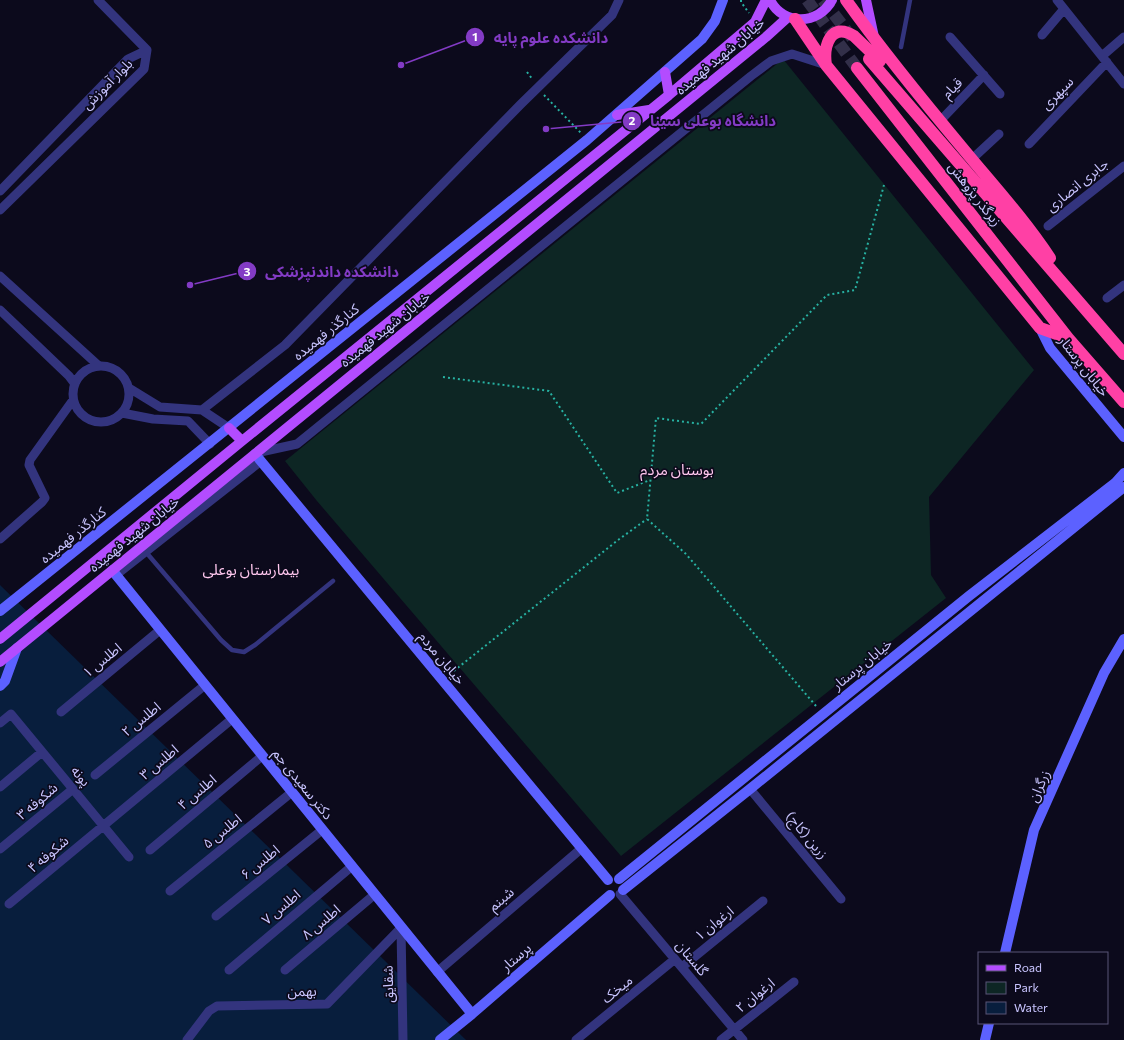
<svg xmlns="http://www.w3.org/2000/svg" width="1124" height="1040" viewBox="0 0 1124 1040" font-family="Commissioner,'Noto Sans Arabic',sans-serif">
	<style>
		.green { fill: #0d2624 }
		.water { fill: #081e3d }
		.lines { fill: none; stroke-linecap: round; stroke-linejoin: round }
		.highway-tunnel { stroke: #322f49; stroke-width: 12; stroke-dasharray: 12 6; stroke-linecap: butt }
		.path { stroke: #27b1a2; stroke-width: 2; stroke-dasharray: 2 3; stroke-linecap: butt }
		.lane { stroke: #33347e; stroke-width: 4.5 }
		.street { stroke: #33347e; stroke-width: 9 }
		.secondary { stroke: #5c61ff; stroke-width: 10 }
		.primary { stroke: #b34cff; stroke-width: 10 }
		.highway { stroke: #ff40a5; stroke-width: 12 }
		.labels { text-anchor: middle; stroke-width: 3.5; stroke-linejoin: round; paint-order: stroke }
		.street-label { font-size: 14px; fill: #c9c5ff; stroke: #0c0a1c }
		.neighbourhood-label { font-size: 15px; fill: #ffc7ee; stroke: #0c0a1c }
		.leader { fill: none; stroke: #833bc5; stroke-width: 1.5 }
		.callout-dot { fill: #833bc5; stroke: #0c0a1c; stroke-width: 1.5 }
		.mark-label { font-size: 12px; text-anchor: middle; font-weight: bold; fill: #fff }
		.callout-label { font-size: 15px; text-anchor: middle; font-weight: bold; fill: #833bc5; stroke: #0c0a1c; stroke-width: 3.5; stroke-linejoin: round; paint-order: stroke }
	</style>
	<rect width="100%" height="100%" fill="#0c0a1c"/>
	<path class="green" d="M 783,59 L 1034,370 L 929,497 L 931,575 L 946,598 L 621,856 L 317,501 L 285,461 Z"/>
	<path class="water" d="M 0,585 L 466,1040 L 0,1040 Z"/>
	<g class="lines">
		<path class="highway-tunnel" d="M 807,0 L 857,68
			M 823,0 L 853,39"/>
		<path class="path" d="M 741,0 L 741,2 L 749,13
			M 527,72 L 533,80
			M 544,95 L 581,133
			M 443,377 L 549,391 L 617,493 L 650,480
			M 450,674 L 618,540 L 647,519
			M 816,706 L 686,554 L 647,519 L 656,418 L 701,424 L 827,295 L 855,290 L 884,185"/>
		<path class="lane" d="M 901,47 L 910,0
			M 145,551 L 221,640 L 232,650 L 244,652 L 255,645 L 333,581"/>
		<path class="street" d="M 98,0 L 147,50
			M 1057,0 L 1124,84
			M 1042,35 L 1064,9
			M 950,37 L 1000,94
			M 1102,56 L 1124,37
			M 940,121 L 984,75
			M 1029,144 L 1107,62
			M 972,159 L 999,134
			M 0,191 L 128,59 L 147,50
			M 0,210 L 144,69 L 147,50
			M 1048,226 L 1124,166
			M 0,276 L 99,366
			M 1107,298 L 1124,285
			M 0,310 L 69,376 L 75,384
			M73 394a28 28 0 1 1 56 0a28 28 0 1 1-56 0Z
			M 129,388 L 160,407 L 202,410 L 229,428
			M 202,410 L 285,345 L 521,104 L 612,15 L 619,0
			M 122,413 L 153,419 L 188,421 L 210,444
			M 256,453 L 297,444 L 751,76 L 771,61 L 792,54 L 826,65
			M 0,539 L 42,502 L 45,498 L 29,465 L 30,460 L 73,400
			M 116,575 L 261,461
			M 61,712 L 160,630
			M 0,723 L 11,714 L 129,857
			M 95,775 L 205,685
			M 0,787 L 42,752
			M 750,789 L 841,899
			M 0,849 L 73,789
			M 150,850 L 262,756
			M 170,891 L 292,792
			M 620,894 L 743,1040
			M 9,904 L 232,719
			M 216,916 L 322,830
			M 401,928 L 403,1040
			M 682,967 L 763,901
			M 229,970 L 351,867
			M 285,970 L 374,895
			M 437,972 L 582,848
			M 187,1040 L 209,1011 L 217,1006 L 327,1004 L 401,928
			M 576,1040 L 675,959
			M 721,1040 L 794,982"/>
		<path class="secondary" d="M 1040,328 L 1050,348 L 1124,437
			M 255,454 L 608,880
			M 112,570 L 472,1014
			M 0,611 L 587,140 L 702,39 L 715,21 L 723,0
			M 0,686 L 5,681 L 17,648
			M 619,879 L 969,596 L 1115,483 L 1124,473
			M 623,890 L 750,789 L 1124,487
			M 1005,953 L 1034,830 L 1104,673 L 1124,639
			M 440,1040 L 472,1014 L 610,895
			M 985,1040 L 989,1023"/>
		<path class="primary" d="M 770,0 C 783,26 819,25 832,0
			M 866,0 L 874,37
			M 665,72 L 669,95
			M 617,115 L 649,110
			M 229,428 L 242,441
			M 0,639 L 242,441 L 669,95 L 755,22 L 766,0
			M 0,662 L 766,37 L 788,17"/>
		<path class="highway" d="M 846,0 C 883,52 924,102 965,151 C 994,186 1025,220 1050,258
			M 795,19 L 826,65 L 1040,328 L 1068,338
			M 869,59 L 1124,354
			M 826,65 C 823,46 831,21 854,36 L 880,61
			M 857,68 L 1068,338 L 1124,402"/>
	</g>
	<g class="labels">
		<g class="street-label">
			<text transform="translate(720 56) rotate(-40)" y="5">خیابان شهید فهمیده</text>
			<text transform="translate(107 84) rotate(-45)" y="5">بلوار آموزش</text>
			<text transform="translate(952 88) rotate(-46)" y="5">قیام</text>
			<text transform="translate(1057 93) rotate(-46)" y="5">سپهری</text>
			<text transform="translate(1077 185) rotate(-39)" y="5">جابری انصاری</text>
			<text transform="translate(975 194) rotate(52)" y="5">زیرگذر پژوهش</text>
			<text transform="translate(385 329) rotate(-39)" y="5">خیابان شهید فهمیده</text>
			<text transform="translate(326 332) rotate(-39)" y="5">کنارگذر فهمیده</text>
			<text transform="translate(1084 366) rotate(52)" y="5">خیابان پرستار</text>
			<text transform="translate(134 534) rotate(-39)" y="5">خیابان شهید فهمیده</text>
			<text transform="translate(73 535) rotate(-39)" y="5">کنارگذر فهمیده</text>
			<text transform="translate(442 658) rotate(50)" y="5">خیابان مردم</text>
			<text transform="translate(102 660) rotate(-39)" y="5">اطلس ۱</text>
			<text transform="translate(862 664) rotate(-39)" y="5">خیابان پرستار</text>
			<text transform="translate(141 719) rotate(-39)" y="5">اطلس ۲</text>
			<text transform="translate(159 762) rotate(-40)" y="5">اطلس ۳</text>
			<text transform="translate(81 776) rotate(50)" y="5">پونه</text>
			<text transform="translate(303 784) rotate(51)" y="5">دکتر سعیدی جم</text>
			<text transform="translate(1039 786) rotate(-66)" y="5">زرگران</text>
			<text transform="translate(197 792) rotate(-40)" y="5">اطلس ۴</text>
			<text transform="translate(37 801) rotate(-40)" y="5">شکوفه ۳</text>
			<text transform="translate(222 831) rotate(-39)" y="5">اطلس ۵</text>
			<text transform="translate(807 835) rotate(50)" y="5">زرین (کاج)</text>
			<text transform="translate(48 854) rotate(-40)" y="5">شکوفه ۴</text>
			<text transform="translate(260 862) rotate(-39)" y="5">اطلس ۶</text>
			<text transform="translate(501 899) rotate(-41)" y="5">شبنم</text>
			<text transform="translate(281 907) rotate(-40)" y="5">اطلس ۷</text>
			<text transform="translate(321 922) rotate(-40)" y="5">اطلس ۸</text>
			<text transform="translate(714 923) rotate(-39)" y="5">ارغوان ۱</text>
			<text transform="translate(516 957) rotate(-41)" y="5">پرستار</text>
			<text transform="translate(692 958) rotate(50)" y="5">گلستان</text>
			<text transform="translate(388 984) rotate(-91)" y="5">شقایق</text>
			<text transform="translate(617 989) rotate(-39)" y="5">میخک</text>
			<text transform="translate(302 991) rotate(-1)" y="5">بهمن</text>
			<text transform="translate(755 995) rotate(-39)" y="5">ارغوان ۲</text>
		</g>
		<g class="neighbourhood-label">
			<text x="677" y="475">بوستان مردم</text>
			<text x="251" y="575">بیمارستان بوعلی</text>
		</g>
	</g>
	<path class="leader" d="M401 65L475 37M546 129L632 121M190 285L247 271"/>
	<g class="callout-dot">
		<circle cx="401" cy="65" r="4"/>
		<circle cx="546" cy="129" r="4"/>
		<circle cx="190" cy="285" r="4"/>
		<circle cx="475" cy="37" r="10"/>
		<circle cx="632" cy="121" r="10"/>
		<circle cx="247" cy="271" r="10"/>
	</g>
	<g class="mark-label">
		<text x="475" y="41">1</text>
		<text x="632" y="125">2</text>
		<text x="247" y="276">3</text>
	</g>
	<g class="callout-label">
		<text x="551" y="43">دانشکده علوم پایه</text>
		<text x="713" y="126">دانشگاه بوعلی سینا</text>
		<text x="332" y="277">دانشکده داندنپزشکی</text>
	</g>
	<rect x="978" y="952" width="130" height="72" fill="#0c0a1c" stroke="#585577"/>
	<rect x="986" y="965" width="20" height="6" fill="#b34cff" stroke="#585577"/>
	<text x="1014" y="972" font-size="12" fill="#c9c5ff">Road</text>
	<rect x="986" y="982" width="20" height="12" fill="#0d2624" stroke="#585577"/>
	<text x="1014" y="992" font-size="12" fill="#c9c5ff">Park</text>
	<rect x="986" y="1002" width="20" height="12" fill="#081e3d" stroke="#585577"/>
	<text x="1014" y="1012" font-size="12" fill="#c9c5ff">Water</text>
</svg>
